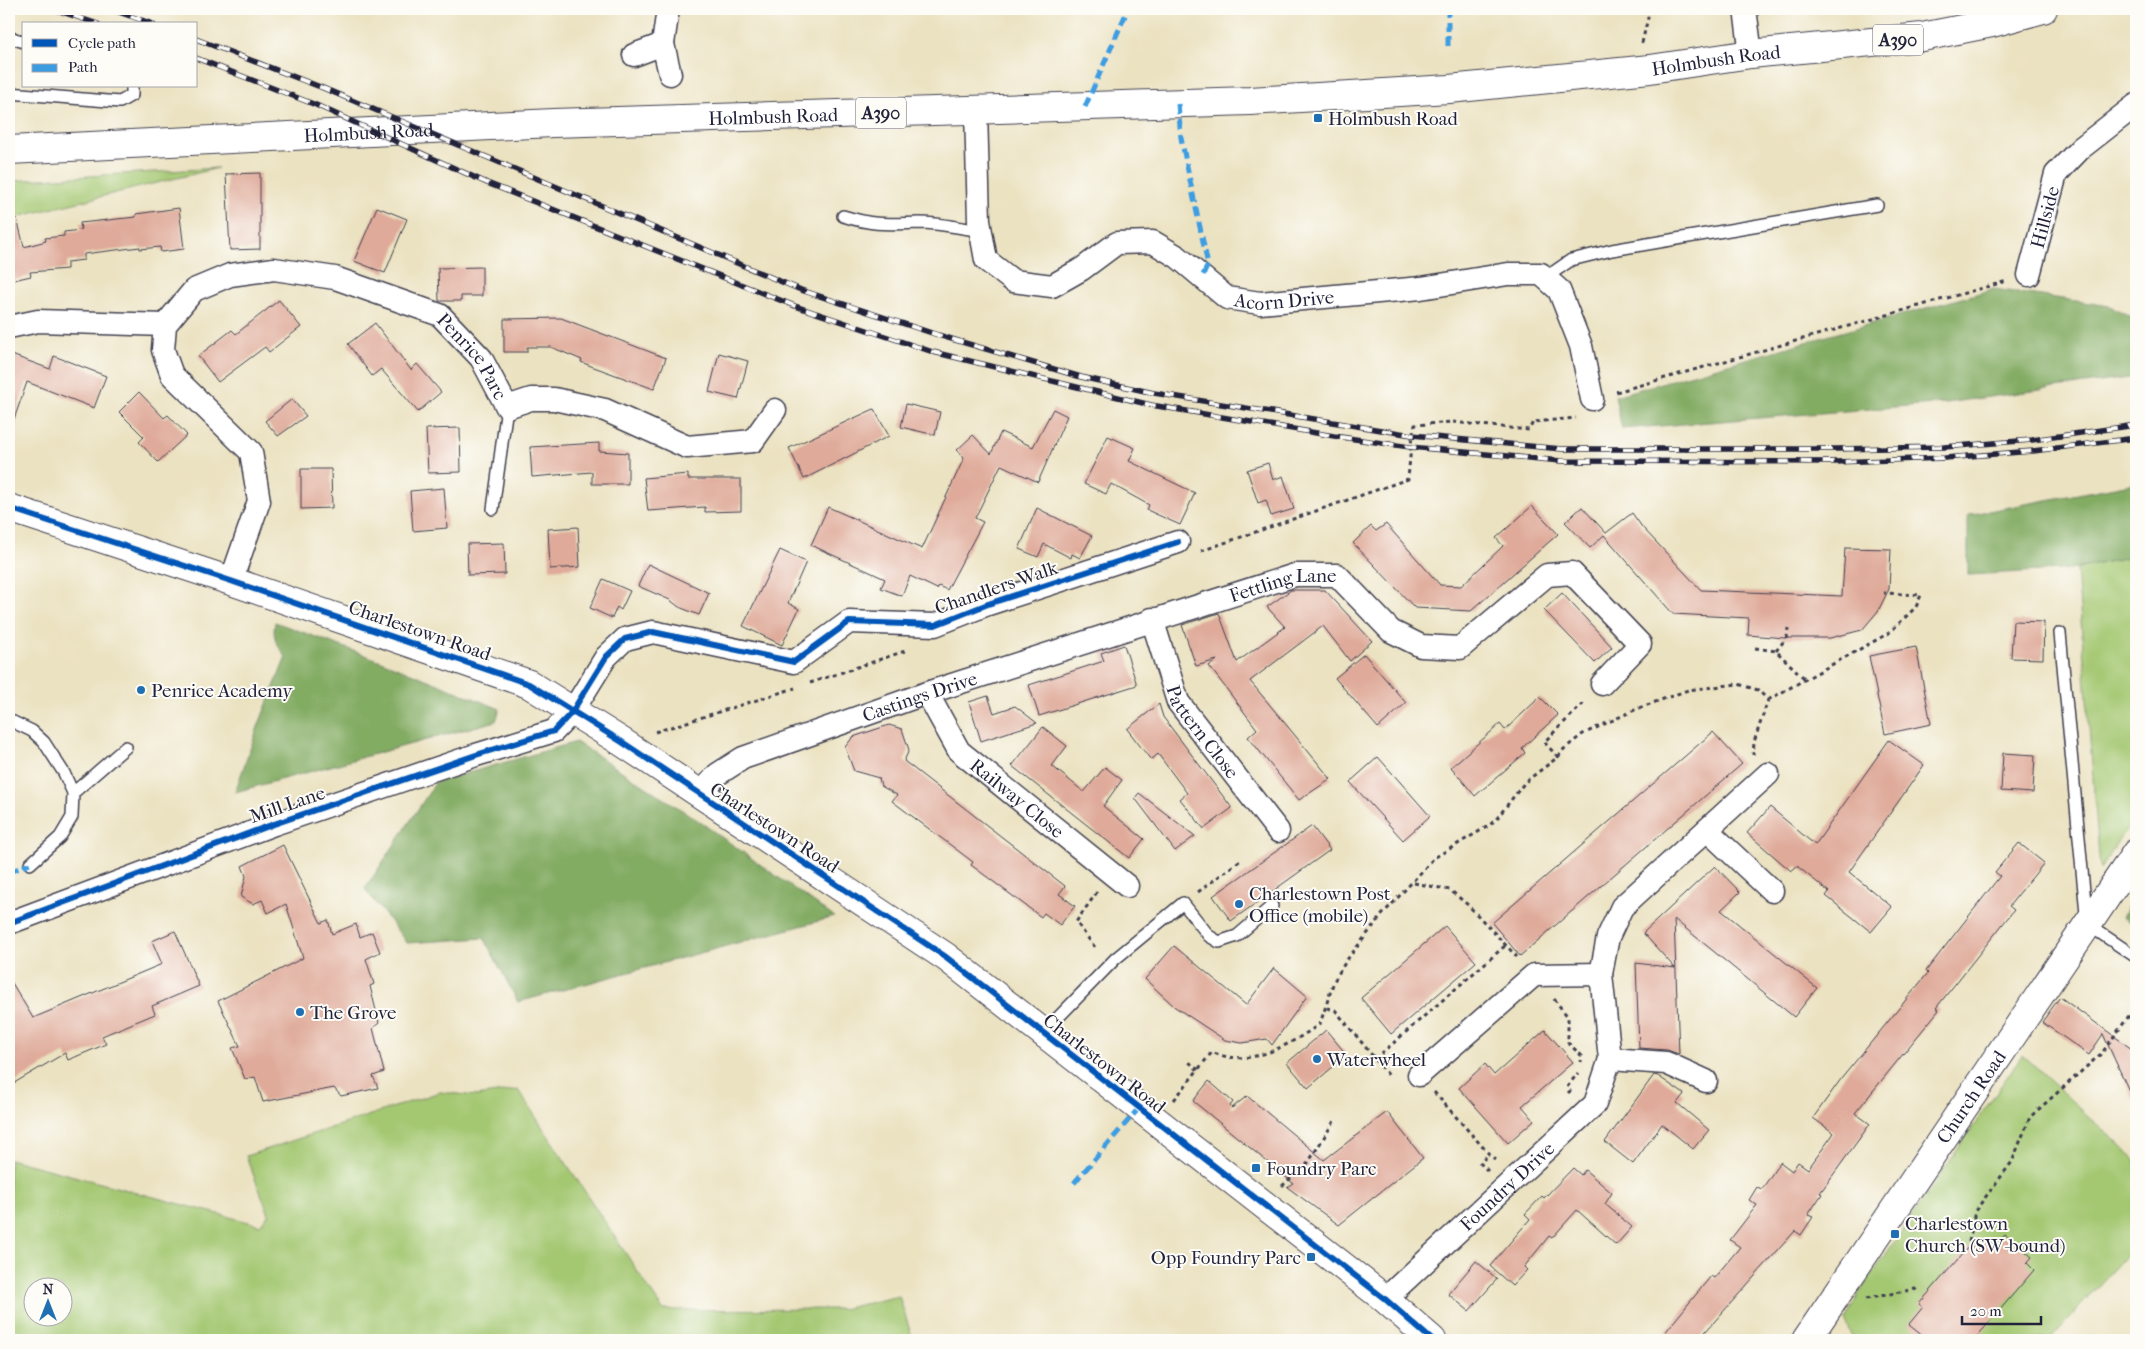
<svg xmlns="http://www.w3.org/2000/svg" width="2145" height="1349" viewBox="0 0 2145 1349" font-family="'IM FELL French Canon',serif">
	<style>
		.green { fill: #a4c872; stroke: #637556; fill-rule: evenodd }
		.forest { fill: #83ac64; stroke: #526750 }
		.building { fill: #dfaa9a }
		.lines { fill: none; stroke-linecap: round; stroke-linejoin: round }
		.service-casing { stroke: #403f4f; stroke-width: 14 }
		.minor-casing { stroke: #403f4f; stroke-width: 25 }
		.tertiary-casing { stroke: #403f4f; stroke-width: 30 }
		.trunk-casing { stroke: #403f4f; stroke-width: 30 }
		.path { stroke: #403f4f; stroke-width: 3; stroke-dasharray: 4 4; stroke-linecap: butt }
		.service { stroke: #fff; stroke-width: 11 }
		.minor { stroke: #fff; stroke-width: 22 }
		.tertiary { stroke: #fff; stroke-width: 28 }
		.trunk { stroke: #fff; stroke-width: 28 }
		.rail-casing { stroke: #22223b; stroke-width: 5.5 }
		.rail { stroke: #fdfcf7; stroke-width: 4; stroke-dasharray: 11; stroke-linecap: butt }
		.quiet { stroke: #3c9ce2; stroke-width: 5; stroke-dasharray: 10 5; stroke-linecap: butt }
		.cycleway-casing { stroke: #fdfcf7; stroke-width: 9 }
		.cycleway { stroke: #0057b8; stroke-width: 6 }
		.poi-dot { fill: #1f6fb2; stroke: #fdfcf7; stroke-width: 2 }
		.labels { text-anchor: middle; stroke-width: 4; stroke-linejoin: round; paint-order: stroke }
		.shield { fill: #fdfcf7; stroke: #646373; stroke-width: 1 }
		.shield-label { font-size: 18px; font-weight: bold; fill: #22223b }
		.street-label { font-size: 19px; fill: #22223b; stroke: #fdfcf7 }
		.poi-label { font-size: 19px; fill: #22223b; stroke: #fdfcf7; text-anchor: start }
	</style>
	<rect width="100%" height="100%" fill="#fdfcf7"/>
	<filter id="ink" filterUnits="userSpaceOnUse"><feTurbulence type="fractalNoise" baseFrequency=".02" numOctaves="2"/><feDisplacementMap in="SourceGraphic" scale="10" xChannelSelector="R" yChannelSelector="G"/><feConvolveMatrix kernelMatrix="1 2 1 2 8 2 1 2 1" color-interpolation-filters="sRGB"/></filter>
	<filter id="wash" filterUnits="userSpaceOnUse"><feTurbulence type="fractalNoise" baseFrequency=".0096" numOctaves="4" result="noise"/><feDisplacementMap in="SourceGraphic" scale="20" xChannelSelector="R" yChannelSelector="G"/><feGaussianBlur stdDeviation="1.12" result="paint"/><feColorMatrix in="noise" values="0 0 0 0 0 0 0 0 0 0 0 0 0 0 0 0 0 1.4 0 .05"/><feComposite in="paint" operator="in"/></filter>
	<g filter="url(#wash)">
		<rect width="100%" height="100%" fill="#ebe2c1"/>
		<path class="green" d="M 218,168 L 9,219 L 9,181 Z
			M 2136,555 L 2136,815 L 2100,870 L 2077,569 Z
			M 2022,1055 L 2136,1160 L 2136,1244 L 2050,1340 L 1854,1340 L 1845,1320 L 1860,1292 Z
			M 518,1090 L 663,1310 L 842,1309 L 899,1296 L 913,1340 L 9,1340 L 9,1159 L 260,1225 L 269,1214 L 246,1156 L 440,1092 L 476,1096 ZM 62,1286 L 62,1316 L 32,1316 L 32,1286 Z"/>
		<path class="forest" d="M 1994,289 L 2110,306 L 2136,319 L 2136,377 L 1945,403 L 1622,429 L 1615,396 Z
			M 2136,483 L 2136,555 L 2077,569 L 1968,575 L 1968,515 Z
			M 275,622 L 381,661 L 500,709 L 496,721 L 235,792 L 259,724 L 286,657 C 277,645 272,638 275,622 Z
			M 576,742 L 696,819 L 834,917 L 518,1002 L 484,938 L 407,943 L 365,889 L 436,782 Z
			M 2136,890 L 2136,926 L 2122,917 Z"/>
		<g id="blocks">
			<path class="building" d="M 260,173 L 260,249 L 230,250 L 226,174 Z
				M 377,207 L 407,219 L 385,273 L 354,261 Z
				M 179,208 L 184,249 L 161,252 L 160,247 L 140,249 L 140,247 L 84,254 L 84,260 L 67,262 L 67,269 L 30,272 L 31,276 L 9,281 L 9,219 L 17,218 L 24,247 L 46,241 L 45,238 L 64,236 L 64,232 L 81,230 L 80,223 L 136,217 L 136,214 Z
				M 482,267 L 482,296 L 461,296 L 461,301 L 439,301 L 438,268 Z
				M 279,300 L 301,327 L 269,352 L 265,347 L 218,382 L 198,356 L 232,330 L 236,334 Z
				M 561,318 L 666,358 L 654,389 L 591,366 L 581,362 L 582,360 L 551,347 L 527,347 L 527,352 L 504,352 L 504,319 Z
				M 375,323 L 411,370 L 417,364 L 441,392 L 418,412 L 381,369 L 372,376 L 348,344 Z
				M 719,353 L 748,361 L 738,399 L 709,392 Z
				M 9,354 L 50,369 L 54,356 L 106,376 L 94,408 L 27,382 L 12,425 L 9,424 Z
				M 139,392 L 164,418 L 168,415 L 187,435 L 158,462 L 139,442 L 144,437 L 119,412 Z
				M 292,399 L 306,416 L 278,436 L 265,421 Z
				M 906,404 L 940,412 L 935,435 L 901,427 Z
				M 874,409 L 889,436 L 804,479 L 789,448 Z
				M 1053,409 L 1067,416 L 1038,482 L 1001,465 L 975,518 L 983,522 L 947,590 L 939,586 L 937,589 L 910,576 L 902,596 L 881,588 L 885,579 L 811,545 L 828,507 L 922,549 L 964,458 L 957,450 L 973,435 L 991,454 L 1001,432 L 1033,447 Z
				M 460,428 L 461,472 L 428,473 L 426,429 Z
				M 1108,436 L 1135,448 L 1129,461 L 1195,493 L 1180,525 L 1147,510 L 1149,505 L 1111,484 L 1106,494 L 1084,484 Z
				M 599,443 L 599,451 L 628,453 L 628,484 L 592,484 L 592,472 L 532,477 L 530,447 Z
				M 1268,463 L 1273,480 L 1283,476 L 1294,509 L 1271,516 L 1266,500 L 1258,503 L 1247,470 Z
				M 301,469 L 331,469 L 332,508 L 301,509 Z
				M 688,474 L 688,479 L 741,479 L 741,511 L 705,512 L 705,507 L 648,511 L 644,478 Z
				M 444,488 L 447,528 L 413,531 L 410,491 Z
				M 1532,506 L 1558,534 L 1471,611 L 1415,608 L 1353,543 L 1371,526 L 1376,531 L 1386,524 L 1440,585 L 1461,586 L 1503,546 L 1496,538 Z
				M 1582,507 L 1606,533 L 1632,513 L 1642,527 L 1701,590 L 1842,596 L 1845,548 L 1891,549 L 1889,589 L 1878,611 L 1862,630 L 1830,638 L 1785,638 L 1748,635 L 1749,618 L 1673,614 L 1604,535 L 1590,548 L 1565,522 Z
				M 1037,508 L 1092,536 L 1080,558 L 1072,554 L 1071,558 L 1044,544 L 1038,557 L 1019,549 Z
				M 578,527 L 580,567 L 550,569 L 548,529 Z
				M 504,543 L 505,574 L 468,575 L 467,544 Z
				M 780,550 L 806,562 L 788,603 L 799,609 L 782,645 L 743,626 Z
				M 648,564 L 709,593 L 699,615 L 679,607 L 670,600 L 638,586 Z
				M 603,579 L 630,591 L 621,610 L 617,607 L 612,618 L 590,608 Z
				M 1291,590 L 1325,590 L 1372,641 L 1350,661 L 1323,626 L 1250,681 L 1331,779 L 1299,800 L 1248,737 L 1257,729 L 1209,666 L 1217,660 L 1196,666 L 1182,625 L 1219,613 L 1237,662 L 1285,627 L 1267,607 Z
				M 1562,593 L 1612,647 L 1595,663 L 1544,610 Z
				M 2013,621 L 2044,622 L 2043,659 L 2011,658 Z
				M 1124,645 L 1137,685 L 1039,716 L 1029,685 L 1104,661 L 1101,653 Z
				M 1916,647 L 1931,724 L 1885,734 L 1869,656 Z
				M 1364,654 L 1406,703 L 1378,728 L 1335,678 Z
				M 988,696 L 994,713 L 1015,706 L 1037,723 L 981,741 L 969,702 Z
				M 1540,697 L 1558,715 L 1522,748 L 1525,753 L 1475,796 L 1451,767 L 1500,724 L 1505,730 Z
				M 1159,704 L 1163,717 L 1232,808 L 1204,829 L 1180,799 L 1187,793 L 1158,754 L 1151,760 L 1127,729 Z
				M 889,725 L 902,729 L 909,750 L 904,761 L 1065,886 L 1059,894 L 1075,906 L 1060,925 L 1044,913 L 1041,917 L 971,865 L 973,862 L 892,801 L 897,795 L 881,786 L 879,778 L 854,771 L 845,747 L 853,737 Z
				M 1043,727 L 1067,746 L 1052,766 L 1084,792 L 1105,767 L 1122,780 L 1103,806 L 1144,839 L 1129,858 L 1012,766 Z
				M 1713,732 L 1742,764 L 1520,956 L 1492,923 Z
				M 1889,740 L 1924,765 L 1849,872 L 1892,907 L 1871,932 L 1826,896 L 1829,892 L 1797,866 L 1791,871 L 1747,833 L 1770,807 L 1815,845 Z
				M 2003,753 L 2035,755 L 2033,793 L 2001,791 Z
				M 1378,757 L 1430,816 L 1403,840 L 1350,782 Z
				M 1139,793 L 1195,836 L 1175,851 L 1135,798 Z
				M 1312,826 L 1330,850 L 1231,921 L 1213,896 Z
				M 2019,843 L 2044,863 L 2009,906 L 2014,910 L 1936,1008 L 1939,1010 L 1855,1113 L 1870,1124 L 1820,1193 L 1822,1194 L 1808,1215 L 1813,1217 L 1801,1235 L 1795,1231 L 1698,1340 L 1659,1340 L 1711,1276 L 1714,1278 L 1740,1247 L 1730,1240 L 1757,1205 L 1749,1200 L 1757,1187 L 1762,1189 L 1780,1162 L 1792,1171 L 1798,1162 L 1808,1169 L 1834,1133 L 1813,1118 L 1841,1079 L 1928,973 L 1926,971 L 2000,876 L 1995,872 Z
				M 283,845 L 321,923 L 328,920 L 332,934 L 356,924 L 360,937 L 372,932 L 380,952 L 366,959 L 374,984 L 370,986 L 379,1023 L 373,1028 L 384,1072 L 373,1076 L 378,1088 L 341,1096 L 334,1088 L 263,1102 L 255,1077 L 245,1079 L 232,1048 L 240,1046 L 218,1001 L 303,958 L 286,904 L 268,913 L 262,900 L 253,904 L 241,897 L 246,876 L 242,866 Z
				M 1715,866 L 1740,892 L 1721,910 L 1817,988 L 1794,1017 L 1674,919 L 1679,1054 L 1667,1050 L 1639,1048 L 1636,963 L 1675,968 L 1643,933 Z
				M 1445,926 L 1476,962 L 1391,1034 L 1361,998 Z
				M 175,931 L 199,986 L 152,1006 L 155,1014 L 102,1036 L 106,1044 L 68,1060 L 65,1053 L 9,1086 L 9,978 L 33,1018 L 162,964 L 152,941 Z
				M 1174,946 L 1246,1005 L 1274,968 L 1307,996 L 1272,1045 L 1267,1039 L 1242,1043 L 1225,1040 L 1175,1007 L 1145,979 Z
				M 2060,997 L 2136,1052 L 2136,1106 L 2103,1034 L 2089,1055 L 2042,1022 Z
				M 1326,1030 L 1347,1055 L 1308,1088 L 1287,1063 Z
				M 1545,1030 L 1573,1062 L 1522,1106 L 1534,1120 L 1508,1143 L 1459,1088 L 1485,1064 L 1494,1075 Z
				M 1654,1075 L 1658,1076 L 1684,1094 L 1677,1103 L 1709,1130 L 1693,1149 L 1662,1124 L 1633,1164 L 1605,1142 Z
				M 1209,1081 L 1233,1102 L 1230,1106 L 1232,1108 L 1247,1096 L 1324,1160 L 1387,1112 L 1423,1158 L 1339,1225 L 1287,1187 L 1293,1183 L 1193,1101 Z
				M 1573,1168 L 1581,1175 L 1585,1170 L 1612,1193 L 1605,1204 L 1632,1227 L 1616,1245 L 1577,1210 L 1552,1238 L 1549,1236 L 1524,1267 L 1527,1270 L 1512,1286 L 1490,1266 L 1530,1219 L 1525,1214 L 1542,1196 L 1544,1198 Z
				M 2005,1234 L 2032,1257 L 2027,1263 L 2034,1270 L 1974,1340 L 1929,1340 L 1909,1324 L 1923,1307 L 1919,1304 L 1970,1245 L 1976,1250 L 1985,1239 L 1994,1246 Z
				M 1476,1261 L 1497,1279 L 1469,1311 L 1448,1294 Z"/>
		</g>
	</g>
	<g filter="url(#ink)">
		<use href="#blocks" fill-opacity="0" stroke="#403f4f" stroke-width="1"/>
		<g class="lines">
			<g class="service-casing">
				<path id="service" d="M 9,37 L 24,42
					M 9,93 L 120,102 L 132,95 L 132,86
					M 843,216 C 876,226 886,224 919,223 C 939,223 961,228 981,231
					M 1545,278 L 1571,260 L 1612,250 L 1877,205
					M 493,509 L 507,407
					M 2060,633 L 2087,924 L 2136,957
					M 9,720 L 32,731 L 44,742 L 64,773 L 73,793 L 72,817 L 60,837 L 30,864
					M 73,793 L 126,747
					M 1043,1033 L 1115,959 L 1183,903 L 1209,936 L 1219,942 L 1237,936 L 1272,906"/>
			</g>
			<g class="minor-casing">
				<g id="minor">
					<path d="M 668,9 L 663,44 L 670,74"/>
					<path d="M 1745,9 L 1751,54"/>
					<path d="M 634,55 L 663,44"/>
					<path id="s1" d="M 976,111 L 979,221 L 986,260 L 1013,281 L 1052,286 L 1082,269 L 1117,243 L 1153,242 L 1178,257 L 1227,298 L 1260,303 L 1421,288 L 1508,274 L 1541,274 L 1559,290 L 1581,346 L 1592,399"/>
					<path id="s2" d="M 2029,275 L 2056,174 L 2081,148 L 2136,105"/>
					<path d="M 9,327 L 38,321 L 165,325"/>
					<path id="s3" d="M 231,581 L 259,501 L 251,452 L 172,375 L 163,350 L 165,325 L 194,290 L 230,275 L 274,269 L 335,278 L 440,315 L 481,358 L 507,407 L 531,399 L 554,399 L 605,410 L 687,447 L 753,441 L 775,410"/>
					<path id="s4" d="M 1152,619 L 1178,702 L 1278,831"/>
					<path id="s5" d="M 927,693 L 959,751 L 1127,886"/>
					<path id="s6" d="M 699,795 L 718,774 L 743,758 L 927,693 L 1295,575 L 1337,575 L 1391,631 L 1421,646 L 1460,648 L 1547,575 L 1572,573 L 1640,644 L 1602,684"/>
					<path d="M 1707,830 L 1772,891"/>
					<path d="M 9,923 L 274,824 L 476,755 L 554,731 L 572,712 L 606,657 L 625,639 L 653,632 L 794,662 L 849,622 L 935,625 L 988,604 L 1178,542"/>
					<path d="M 1610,1059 L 1666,1063 L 1706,1081"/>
					<path d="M 1419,1075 L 1534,975 L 1601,974"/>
					<path id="s7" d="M 1385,1299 L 1595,1104 L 1610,1059 L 1601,974 L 1608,937 L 1622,907 L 1768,774"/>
				</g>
			</g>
			<g class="tertiary-casing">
				<g id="tertiary">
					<path d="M 9,508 L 231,581 L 529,684 L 622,742 L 946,957 L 1385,1299 L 1432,1340"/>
					<path id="s8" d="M 1806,1340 L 2136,853"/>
				</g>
			</g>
			<g class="trunk-casing">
				<g id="trunk">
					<path id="s9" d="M 9,150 L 553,123 L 1250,101 L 1449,89 L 1650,69 L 1751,54 L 1922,37 L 1992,23 L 2043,9"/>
				</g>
			</g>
			<path class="path" d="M 1642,43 L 1650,9
				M 1616,392 L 2007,281
				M 1201,551 L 1408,479 L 1412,435 L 1415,425 L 1452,422 L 1529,430 L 1533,422 L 1576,418
				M 1755,648 L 1776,651 L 1805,679
				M 1776,651 L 1787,637 L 1788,628
				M 810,683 L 908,650
				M 1768,700 L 1889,633 L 1916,607 L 1921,595 L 1884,593
				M 655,732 L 795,688
				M 1558,757 L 1544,742 L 1585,702
				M 1414,883 L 1450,890 L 1468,905 L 1517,957
				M 1097,892 L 1076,922 L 1097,950
				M 1198,892 L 1242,859
				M 1554,999 L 1568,1017 L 1568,1043 L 1582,1056 L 1581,1062
				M 1327,1008 L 1335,1010 L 1390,1077
				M 1375,1059 L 1506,945
				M 1189,1062 L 1198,1070
				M 1434,1092 L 1489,1154 L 1496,1160 L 1498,1158
				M 1568,1093 L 1570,1091 L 1567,1087 L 1578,1073
				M 1174,1100 L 1212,1052 C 1250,1069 1289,1045 1320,1024 L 1334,981 L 1346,961 L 1382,915 L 1434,858 L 1490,825 L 1498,817 L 1525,782 L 1558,757 L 1564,749 L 1583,734 L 1639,708 L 1688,690 L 1738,684 L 1758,690 L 1768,700 L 1754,742 L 1753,755
				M 1488,1171 L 1480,1163 L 1489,1154
				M 1282,1186 L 1308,1163 L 1336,1118
				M 1969,1242 L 1975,1211 L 2012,1162 L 2030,1117 L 2102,1053 L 2136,1006
				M 1866,1299 L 1915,1289 L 1919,1293"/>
			<use href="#service" class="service"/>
			<use href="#minor" class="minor"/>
			<use href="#tertiary" class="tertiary"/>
			<use href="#trunk" class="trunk"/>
			<g class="rail-casing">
				<path id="rail" d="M 53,9 L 98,24
					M 110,9 L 153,24
					M 196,39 L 323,88 L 801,290 L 938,335 L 1081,377 L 1154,393 L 1412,435 L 1562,449 L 1836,449 L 1944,447 L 2032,440 L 2136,425
					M 196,58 L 316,105 L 487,183 L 795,306 L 933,352 L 1151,405 L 1334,436 L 1410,447 L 1561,461 L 1836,462 L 1945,458 L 2033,451 L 2136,438"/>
			</g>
			<use href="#rail" class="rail"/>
			<path class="quiet" d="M 1448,46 L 1448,9
				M 1178,104 L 1181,138 L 1208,265 L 1202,277
				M 1085,107 L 1128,9
				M 9,872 L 30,864
				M 1074,1183 L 1139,1108"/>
			<g class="cycleway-casing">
				<path id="cycleway" d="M 9,508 L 231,581 L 529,684 L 622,742 L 946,957 L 1385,1299 L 1432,1340
					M 9,923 L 274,824 L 476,755 L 554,731 L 572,712 L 606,657 L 625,639 L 653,632 L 794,662 L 849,622 L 935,625 L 988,604 L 1178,542"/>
			</g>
			<use href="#cycleway" class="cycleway"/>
		</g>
	</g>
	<g class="poi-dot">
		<rect x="1313" y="113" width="10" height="10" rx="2.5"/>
		<circle cx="141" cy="690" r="5"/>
		<circle cx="1239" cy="904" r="5"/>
		<circle cx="300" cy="1012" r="5"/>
		<circle cx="1317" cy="1059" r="5"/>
		<rect x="1251" y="1163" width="10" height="10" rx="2.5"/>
		<rect x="1890" y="1229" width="10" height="10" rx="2.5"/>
		<rect x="1306" y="1252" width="10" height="10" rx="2.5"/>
	</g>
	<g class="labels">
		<g class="shield">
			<rect x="1873" y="24.5" width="50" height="31" rx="4"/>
			<rect x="856" y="97.5" width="50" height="31" rx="4"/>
		</g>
		<g class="shield-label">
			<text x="1898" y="46">A390</text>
			<text x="881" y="119">A390</text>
		</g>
		<g class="street-label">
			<text dy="7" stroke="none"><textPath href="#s9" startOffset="1710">Holmbush Road</textPath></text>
			<text dy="7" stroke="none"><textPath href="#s9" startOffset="765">Holmbush Road</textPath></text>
			<text dy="7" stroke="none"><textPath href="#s9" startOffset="360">Holmbush Road</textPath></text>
			<text dy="7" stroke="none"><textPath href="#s2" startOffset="60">Hillside</textPath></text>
			<text dy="7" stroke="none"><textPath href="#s1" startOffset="488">Acorn Drive</textPath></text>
			<text dy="7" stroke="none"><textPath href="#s3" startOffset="651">Penrice Parc</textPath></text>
			<text transform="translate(996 587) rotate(-19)" y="7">Chandlers Walk</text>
			<text dy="7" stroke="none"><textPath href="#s6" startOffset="626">Fettling Lane</textPath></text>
			<text transform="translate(420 630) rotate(19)" y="7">Charlestown Road</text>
			<text dy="7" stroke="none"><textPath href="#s6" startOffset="245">Castings Drive</textPath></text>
			<text dy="7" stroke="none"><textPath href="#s4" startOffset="125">Pattern Close</textPath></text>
			<text dy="7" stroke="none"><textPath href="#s5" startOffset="141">Railway Close</textPath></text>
			<text transform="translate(287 804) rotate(-19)" y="7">Mill Lane</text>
			<text transform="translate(775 827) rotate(33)" y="7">Charlestown Road</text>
			<text transform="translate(1105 1063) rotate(38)" y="7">Charlestown Road</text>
			<text dy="7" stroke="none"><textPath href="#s8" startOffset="294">Church Road</textPath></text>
			<text dy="7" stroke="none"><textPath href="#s7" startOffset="166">Foundry Drive</textPath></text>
		</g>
		<g class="poi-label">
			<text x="1328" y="125">Holmbush Road</text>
			<text x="151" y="697">Penrice Academy</text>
			<text x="1249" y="900">Charlestown Post<tspan x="1249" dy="22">Office (mobile)</tspan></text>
			<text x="310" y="1019">The Grove</text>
			<text x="1327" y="1066">Waterwheel</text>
			<text x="1266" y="1175">Foundry Parc</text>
			<text x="1905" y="1230">Charlestown<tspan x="1905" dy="22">Church (SW-bound)</tspan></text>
			<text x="1301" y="1264" text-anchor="end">Opp Foundry Parc</text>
		</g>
	</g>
	<rect width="2145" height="1349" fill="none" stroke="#fdfcf7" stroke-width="30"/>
	<rect x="22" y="22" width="175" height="65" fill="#fdfcf7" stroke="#a5a5ac"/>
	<rect x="32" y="39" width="25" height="8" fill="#0057b8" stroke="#a5a5ac"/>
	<text x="68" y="48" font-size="15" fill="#22223b">Cycle path</text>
	<rect x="32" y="64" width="25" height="8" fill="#3c9ce2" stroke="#a5a5ac"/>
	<text x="68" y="72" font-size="15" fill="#22223b">Path</text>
	<g transform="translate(48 1302)"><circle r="24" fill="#fdfcf7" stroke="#a5a5ac"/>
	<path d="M0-4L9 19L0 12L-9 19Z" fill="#1f6fb2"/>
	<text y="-8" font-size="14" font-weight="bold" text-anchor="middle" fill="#22223b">N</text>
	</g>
	<path d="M1962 1316v8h79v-8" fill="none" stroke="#22223b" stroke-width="2.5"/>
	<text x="1970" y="1316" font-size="15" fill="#22223b" stroke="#fdfcf7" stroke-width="4" paint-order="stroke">20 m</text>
</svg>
